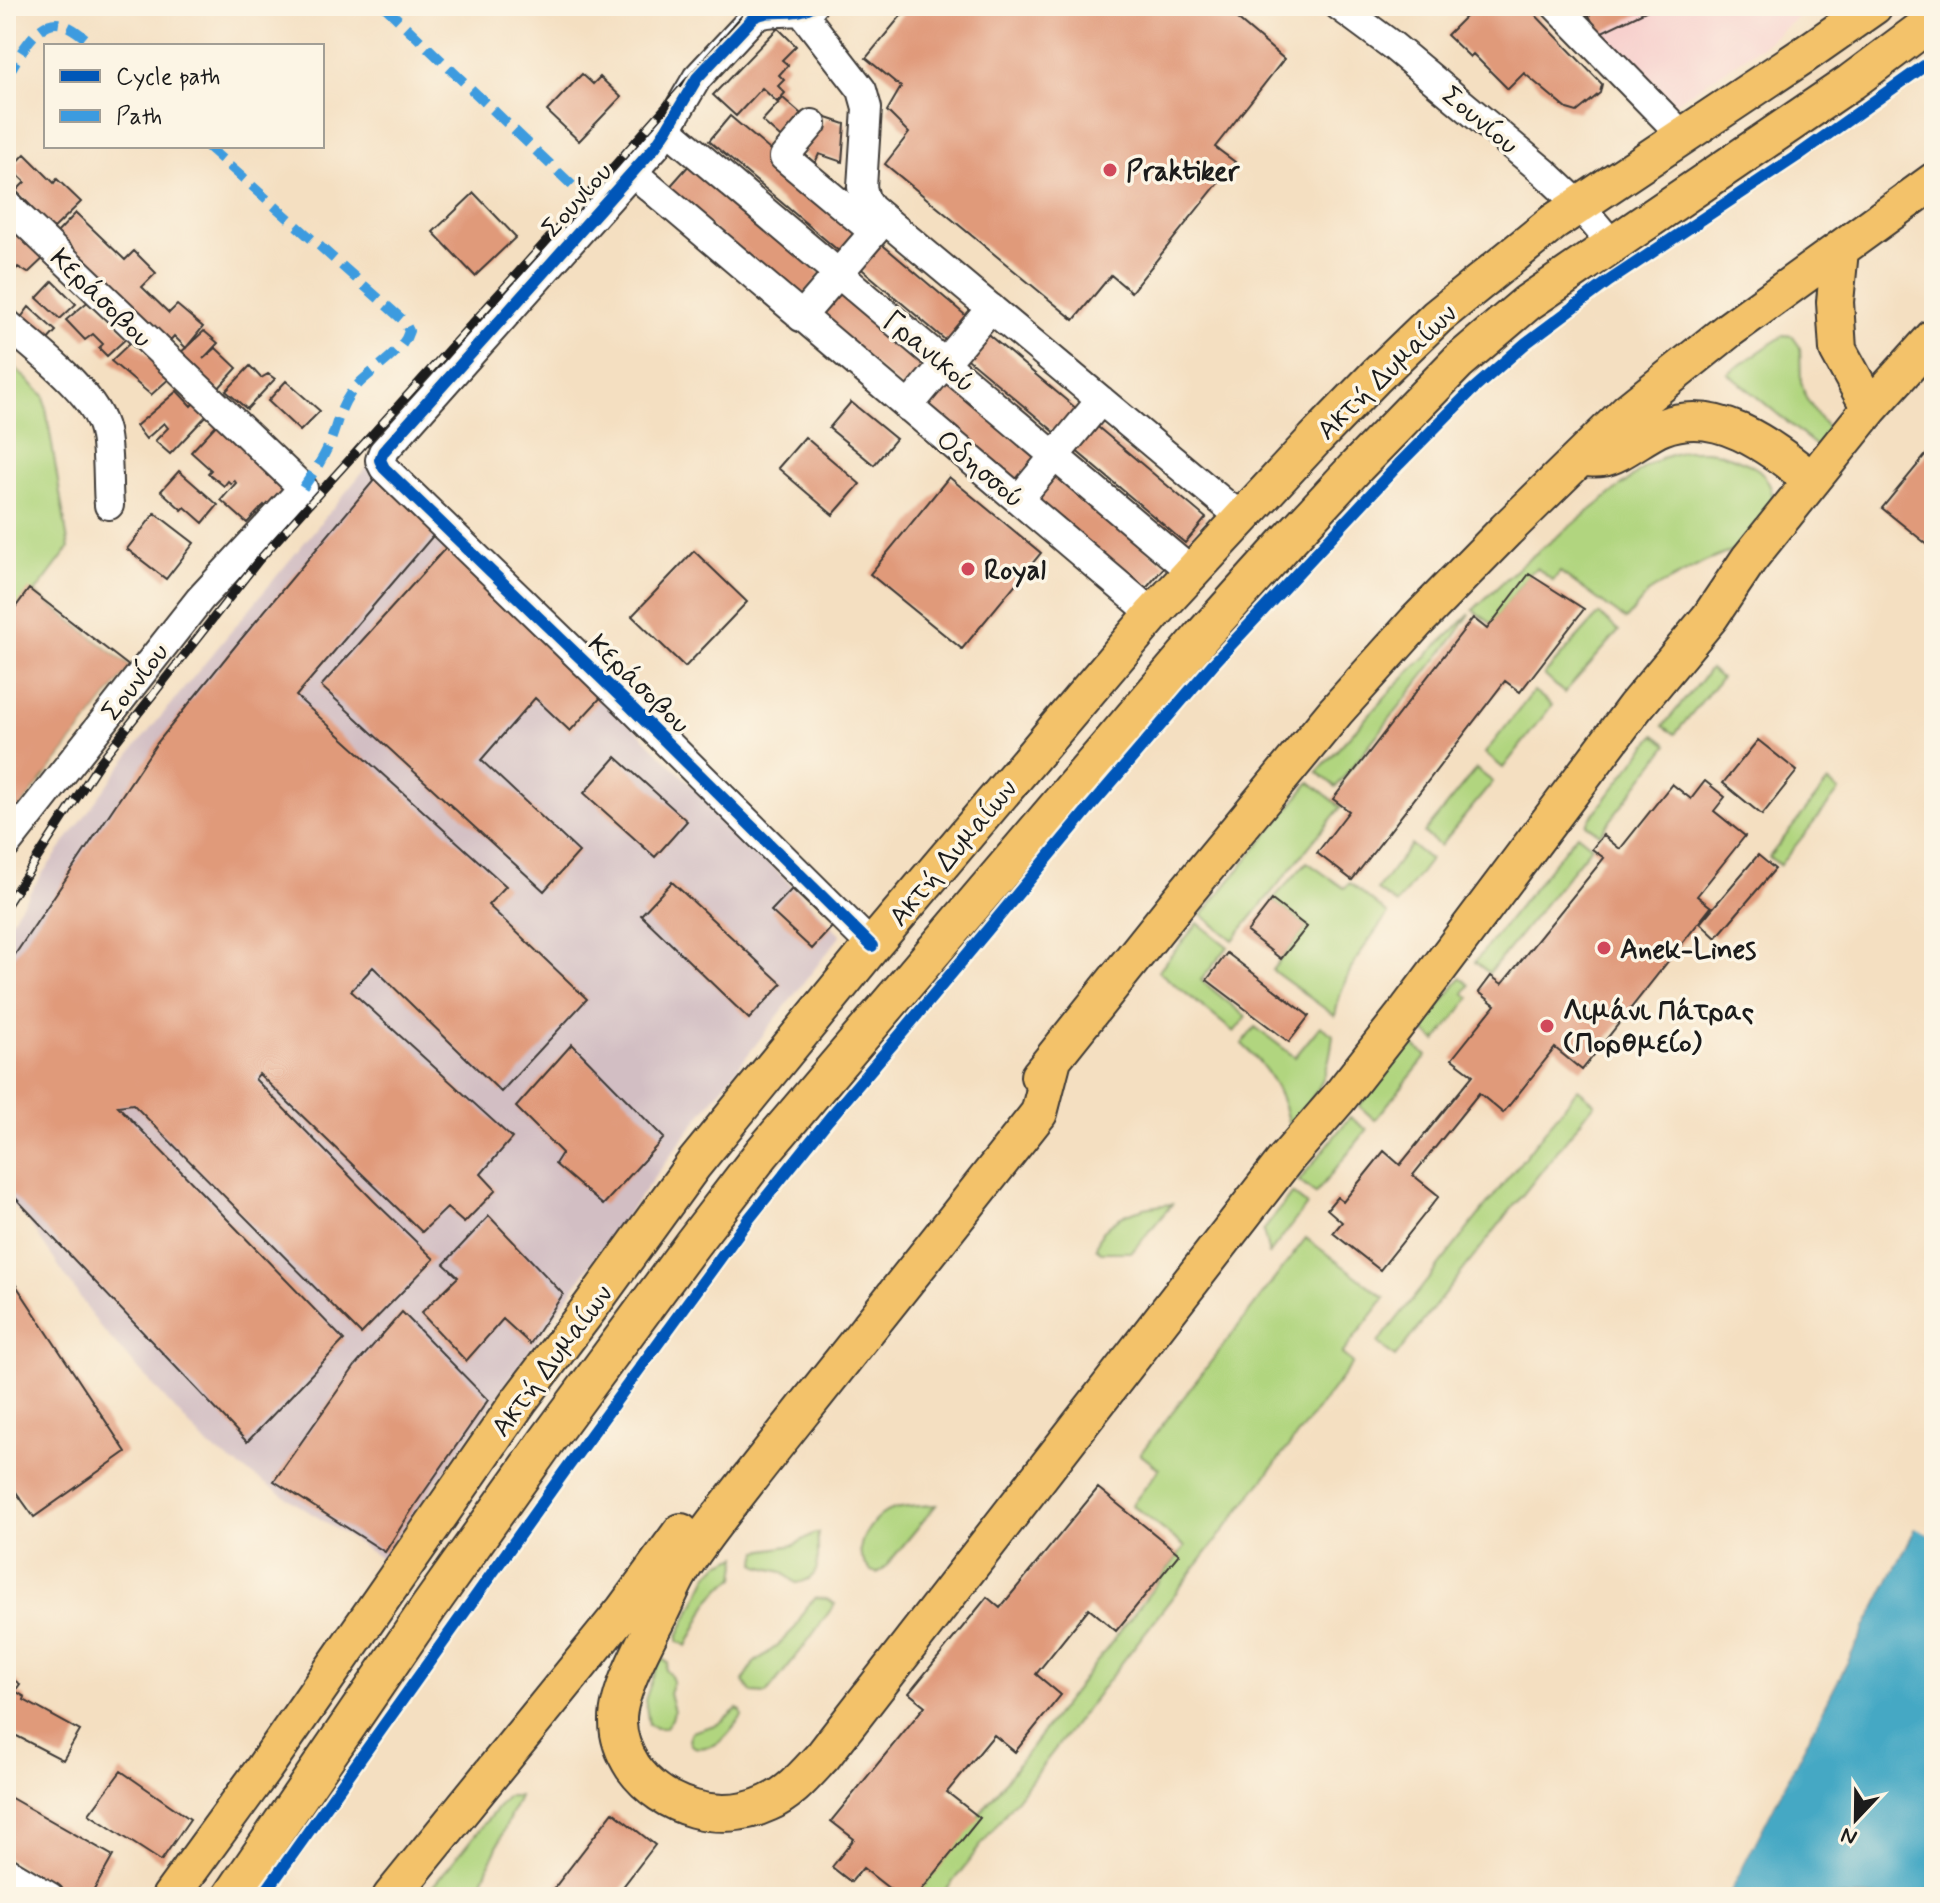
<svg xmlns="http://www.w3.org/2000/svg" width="1940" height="1903" viewBox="0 0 1940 1903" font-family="Mynerve,sans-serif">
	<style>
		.built { fill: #f7d0cd }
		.industrial { fill: #d2bec3 }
		.green { fill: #b1d57f; stroke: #66784e; stroke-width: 2 }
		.water { fill: #45a8c4; stroke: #306270; stroke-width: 2 }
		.pier { fill: #f4dfc1 }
		.building { fill: #e09a7a }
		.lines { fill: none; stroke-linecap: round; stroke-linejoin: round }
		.minor-casing { stroke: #3c3935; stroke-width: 32 }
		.major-casing { stroke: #3c3935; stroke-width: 40 }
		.minor { stroke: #fff; stroke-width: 28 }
		.major { stroke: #f3c26a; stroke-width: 36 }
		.rail-casing { stroke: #1c1c1c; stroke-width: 9 }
		.rail { stroke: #fcf5e5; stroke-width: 6; stroke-dasharray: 18; stroke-linecap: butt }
		.quiet { stroke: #3c9bdf; stroke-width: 10; stroke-dasharray: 20 10; stroke-linecap: butt }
		.cycleway-casing { stroke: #fcf5e5; stroke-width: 17 }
		.cycleway { stroke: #0057b8; stroke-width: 12 }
		.poi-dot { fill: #d1495b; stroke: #fcf5e5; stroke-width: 3 }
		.labels { text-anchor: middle; stroke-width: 7; stroke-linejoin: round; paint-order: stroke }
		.street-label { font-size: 28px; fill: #1c1c1c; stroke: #fcf5e5 }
		.poi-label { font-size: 28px; font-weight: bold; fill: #1c1c1c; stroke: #fcf5e5; text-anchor: start }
	</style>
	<rect width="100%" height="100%" fill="#fcf5e5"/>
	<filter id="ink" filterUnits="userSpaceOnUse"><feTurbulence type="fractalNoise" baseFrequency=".0125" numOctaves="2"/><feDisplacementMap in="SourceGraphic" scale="16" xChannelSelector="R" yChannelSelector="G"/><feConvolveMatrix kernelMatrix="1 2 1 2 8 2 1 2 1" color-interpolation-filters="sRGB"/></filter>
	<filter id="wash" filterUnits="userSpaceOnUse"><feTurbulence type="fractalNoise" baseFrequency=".006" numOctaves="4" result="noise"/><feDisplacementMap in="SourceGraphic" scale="32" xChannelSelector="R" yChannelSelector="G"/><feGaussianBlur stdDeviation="1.8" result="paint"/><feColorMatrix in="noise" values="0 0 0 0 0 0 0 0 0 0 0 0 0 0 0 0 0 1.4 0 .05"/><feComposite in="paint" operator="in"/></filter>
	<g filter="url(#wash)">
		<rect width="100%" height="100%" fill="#f4dfc1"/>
		<path class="built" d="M 1570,6 L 1811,6 L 1766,43 L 1671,106 Z"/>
		<path class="industrial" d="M 370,463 L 841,935 L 697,1120 L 610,1237 L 382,1559 L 209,1447 L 100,1327 L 26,1218 L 6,1199 L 6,928 L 42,874 L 134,749 Z"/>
		<path class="green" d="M 1784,335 L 1792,336 L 1800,347 L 1801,381 L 1806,398 L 1820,419 L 1838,439 L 1826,454 L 1728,373 Z
			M 6,359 L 44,396 L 69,548 L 35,593 L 130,667 L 6,825 Z
			M 1684,451 L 1706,451 L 1721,453 L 1749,464 L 1759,470 L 1764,475 L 1770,486 L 1773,496 L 1772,507 L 1744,546 L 1705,562 L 1661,585 L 1647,594 L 1626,620 L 1560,572 L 1553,581 L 1537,568 L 1529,574 L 1492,624 L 1473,610 L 1521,565 L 1644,468 L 1661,458 Z
			M 1470,614 L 1455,636 L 1336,787 L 1317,772 L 1398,683 Z
			M 1599,614 L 1619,631 L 1564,693 L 1544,675 Z
			M 1710,669 L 1721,678 L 1675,734 L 1663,726 Z
			M 1534,691 L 1552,705 L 1503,768 L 1485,753 Z
			M 1655,735 L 1668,745 L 1600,834 L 1586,824 Z
			M 1476,769 L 1493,782 L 1440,846 L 1424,833 Z
			M 1310,782 L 1341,807 L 1233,940 L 1202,915 Z
			M 1828,782 L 1839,791 L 1780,865 L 1769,857 Z
			M 1577,834 L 1592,846 L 1489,973 L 1475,962 Z
			M 1411,845 L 1430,860 L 1397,904 L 1377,890 Z
			M 1307,862 L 1344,888 L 1350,883 L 1388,914 C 1363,949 1343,972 1335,1016 L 1272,970 L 1307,927 L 1272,900 Z
			M 1198,923 L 1228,947 L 1201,980 L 1246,1017 L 1234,1032 L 1158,971 Z
			M 1461,978 L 1470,985 L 1464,993 L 1470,998 L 1436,1041 L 1422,1029 Z
			M 1320,1026 L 1333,1035 C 1328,1079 1319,1091 1292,1125 L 1288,1122 C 1281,1089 1266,1066 1242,1044 L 1255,1027 L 1295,1057 Z
			M 1411,1043 L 1427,1056 L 1375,1120 L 1359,1106 Z
			M 1578,1089 L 1595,1103 L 1395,1357 L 1378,1343 Z
			M 1350,1117 L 1367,1130 L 1315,1194 L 1299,1181 Z
			M 1292,1193 L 1307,1205 L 1269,1254 L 1263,1231 Z
			M 1172,1204 L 1132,1252 L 1101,1252 L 1096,1248 C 1102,1216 1144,1206 1172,1204 Z
			M 1306,1238 L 1385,1298 L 1342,1354 L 1353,1363 L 941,1897 L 916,1897 L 1185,1547 L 1132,1505 L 1159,1469 L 1140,1454 Z
			M 936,1505 L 883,1570 L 877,1573 L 871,1571 C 867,1567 863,1561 861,1555 C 857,1539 877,1514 891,1510 C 905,1506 922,1506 936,1505 Z
			M 815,1533 L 818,1533 C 816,1555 826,1579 796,1583 L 782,1572 L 759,1566 L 756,1563 L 757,1555 L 759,1551 L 794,1545 Z
			M 738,1556 L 735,1578 L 721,1588 L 709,1601 L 687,1646 L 678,1641 L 678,1636 L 709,1574 L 719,1564 Z
			M 816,1598 L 827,1599 L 835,1604 L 799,1653 L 766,1694 L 752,1693 L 743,1681 L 754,1663 L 777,1646 L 796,1627 L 806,1607 Z
			M 659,1660 L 664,1660 L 668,1663 L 666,1670 L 670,1674 L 673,1681 L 669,1693 L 674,1711 L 672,1719 L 665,1728 L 656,1728 L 649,1725 L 645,1700 Z
			M 737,1709 L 741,1711 L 742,1716 C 736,1724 730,1734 721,1741 C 710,1749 682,1754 691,1732 L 718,1724 Z
			M 507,1796 L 519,1796 L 475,1897 L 424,1897 Z"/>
		<path class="water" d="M 1916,1527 L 1934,1537 L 1934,1897 L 1727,1897 Z"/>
		<path class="pier" d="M 1914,1523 L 1934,1532 L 1934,1537 L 1915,1528 L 1727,1897 L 1723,1897 Z"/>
		<g id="blocks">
			<path class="building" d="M 909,6 L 1222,6 L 1284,59 L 1215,147 L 1235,162 L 1131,292 L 1111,275 L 1074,320 L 885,164 L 909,133 L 887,111 L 901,87 L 866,58 Z
				M 1457,6 L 1527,6 L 1602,84 L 1600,93 L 1577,112 L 1567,109 L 1524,73 L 1508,89 L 1473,54 L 1470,57 L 1447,35 L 1466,16 Z
				M 1576,6 L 1656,6 L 1598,34 L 1587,11 L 1580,14 Z
				M 778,28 L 796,46 L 782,60 L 788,65 L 779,75 L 784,80 L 778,86 L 785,93 L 777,102 L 762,88 L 736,116 L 713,95 Z
				M 582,74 L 593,84 L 600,77 L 621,97 L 579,141 L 547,111 Z
				M 783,98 L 808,120 L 787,143 L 762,121 Z
				M 730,116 L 862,228 L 840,252 L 709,141 Z
				M 827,118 L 845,124 L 842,162 L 819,154 L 815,163 L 802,152 Z
				M 25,154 L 54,183 L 57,179 L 81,202 L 50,232 L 27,210 L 31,206 L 16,191 L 25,182 L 11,169 Z
				M 691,163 L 821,274 L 798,301 L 667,190 Z
				M 474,193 L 516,237 L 475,276 L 433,232 Z
				M 76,213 L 125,260 L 134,251 L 156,273 L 142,287 L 169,313 L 177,305 L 203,327 L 186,348 L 174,336 L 167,344 L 55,235 Z
				M 21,227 L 48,254 L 28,273 L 18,267 L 6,280 L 6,247 Z
				M 878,241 L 971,320 L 950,344 L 857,265 Z
				M 53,281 L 76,304 L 60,319 L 37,298 Z
				M 838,288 L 931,367 L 908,393 L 814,314 Z
				M 91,299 L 129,336 L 107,356 L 99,348 L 103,344 L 93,334 L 85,340 L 66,320 Z
				M 29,307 L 56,331 L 45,343 L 20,319 Z
				M 204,331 L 218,343 L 203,359 L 216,348 L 237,368 L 216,391 L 178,355 Z
				M 984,331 L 1078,410 L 1057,434 L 963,355 Z
				M 132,341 L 171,377 L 151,395 L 111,361 Z
				M 250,366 L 261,378 L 268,374 L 275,379 L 247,409 L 226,391 Z
				M 944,377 L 1039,457 L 1016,484 L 921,404 Z
				M 286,381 L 320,411 L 300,431 L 268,401 Z
				M 177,391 L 191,406 L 195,402 L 209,413 L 170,454 L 155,441 L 168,428 L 164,423 L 146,439 L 136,426 Z
				M 851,402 L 896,439 L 874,465 L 829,428 Z
				M 219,422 L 288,486 L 268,509 L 264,505 L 247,523 L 221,500 L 236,483 L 234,480 L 231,484 L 228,481 L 224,486 L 208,473 L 211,470 L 191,452 Z
				M 1093,423 L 1206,518 L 1185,543 L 1073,448 Z
				M 805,437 L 860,484 L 833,515 L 778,468 Z
				M 1934,445 L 1934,550 L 1882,508 Z
				M 179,471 L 218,505 L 203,523 L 185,507 L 182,510 L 161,491 Z
				M 1054,471 L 1166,565 L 1143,592 L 1032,498 Z
				M 380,473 L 438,530 L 296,696 L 506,886 L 488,905 L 587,999 L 501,1092 L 373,967 L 351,991 L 512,1138 L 481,1174 L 496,1190 L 464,1223 L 447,1208 L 422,1232 L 259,1074 L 255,1079 L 374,1201 L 434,1259 L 361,1334 L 133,1104 L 118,1106 L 344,1340 L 247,1442 L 6,1188 L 6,968 L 157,743 L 237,644 Z
				M 949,477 L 1041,553 L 962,649 L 870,574 Z
				M 155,513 L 194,543 L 166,579 L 127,549 Z
				M 451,542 L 605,693 L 570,731 L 535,698 L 481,760 L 579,852 L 544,891 L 321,686 Z
				M 694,551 L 747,602 L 685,667 L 632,616 Z
				M 1529,574 L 1584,609 L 1520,692 L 1505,681 L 1352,880 L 1317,853 L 1349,811 L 1333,799 L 1473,618 L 1487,629 Z
				M 29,589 L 130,667 L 6,825 L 6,620 Z
				M 1758,740 L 1797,771 L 1762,815 L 1723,783 Z
				M 616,757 L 687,821 L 655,857 L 584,793 Z
				M 1705,781 L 1725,797 L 1714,811 L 1745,836 L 1697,896 L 1711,907 L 1582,1070 L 1555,1048 L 1503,1113 L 1479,1093 L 1413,1175 L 1439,1196 L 1380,1270 L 1333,1233 L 1342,1222 L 1327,1209 L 1337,1197 L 1343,1202 L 1384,1151 L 1400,1165 L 1473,1075 L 1452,1059 L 1495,1005 L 1479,992 L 1491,976 L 1502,984 L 1604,858 L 1592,849 L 1603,835 L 1620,849 L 1672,784 L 1691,799 Z
				M 1758,855 L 1775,869 L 1716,938 L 1700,923 Z
				M 672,882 L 782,984 L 749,1019 L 641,915 Z
				M 792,889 L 832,927 L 812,949 L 771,911 Z
				M 1272,900 L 1307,927 L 1281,959 L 1247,932 Z
				M 1227,953 L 1309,1016 L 1289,1042 L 1207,980 Z
				M 572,1044 L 664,1138 L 603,1205 L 555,1164 L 562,1153 L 516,1107 Z
				M 489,1216 L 563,1294 L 530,1344 L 503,1319 L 466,1361 L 421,1313 L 458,1277 L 444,1264 Z
				M 6,1270 L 126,1452 L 34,1517 L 6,1478 Z
				M 402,1312 L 488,1400 L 415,1505 L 385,1552 L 274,1481 L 355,1366 Z
				M 1098,1488 L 1179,1554 L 1116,1631 L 1089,1608 L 1036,1674 L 1061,1695 L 1015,1752 L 994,1735 L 947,1792 L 980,1818 L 916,1897 L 900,1897 L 863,1868 L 851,1882 L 832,1867 L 854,1839 L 831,1821 L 925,1706 L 909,1693 L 987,1597 L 1000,1608 Z
				M 6,1675 L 20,1684 L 15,1691 L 25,1697 L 24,1700 L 80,1731 L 63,1760 L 7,1731 L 16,1715 L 6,1709 Z
				M 121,1771 L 190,1819 L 161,1861 L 89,1814 Z
				M 6,1795 L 113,1856 L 90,1897 L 75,1897 L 6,1857 Z
				M 613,1812 L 655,1845 L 615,1897 L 551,1897 L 549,1895 Z"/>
		</g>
	</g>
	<g filter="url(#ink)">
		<use href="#blocks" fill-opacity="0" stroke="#3c3935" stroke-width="2"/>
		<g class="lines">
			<g class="minor-casing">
				<path id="minor" d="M 812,6 C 794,17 772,7 754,17 L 697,78 L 667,129 L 655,147 L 383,452 L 380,460 L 384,468 L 628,704 L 872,946
					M 1339,6 L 1393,46 L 1544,172 L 1579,205 L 1612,244
					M 1556,6 L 1683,136
					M 805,10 L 807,19 L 862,90 L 867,108 L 862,187 L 865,199 L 871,208 L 1243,519
					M 812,124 L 784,157 L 874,232
					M 667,129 L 1193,573
					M 632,172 L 1153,614
					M 6,204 L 303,488 L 200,599 L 6,845
					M 801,317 L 874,232 L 875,213
					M 6,323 C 35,349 96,393 104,431 C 109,453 107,482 109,505
					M 908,407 L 991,308
					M 1019,499 L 1101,400
					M 6,1871 L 50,1897"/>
			</g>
			<g class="major-casing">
				<path id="major" d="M 1840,250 L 1835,302 L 1838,350 L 1870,408
					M 1583,458 C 1589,458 1596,459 1602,458 C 1619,456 1644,434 1662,427 C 1718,405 1770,447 1812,480
					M 1053,1059 L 1039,1113 C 965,1207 891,1300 816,1394 C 789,1428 761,1463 734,1498 C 715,1522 696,1546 680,1572 C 672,1586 666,1601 659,1615 C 645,1642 617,1693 618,1722 C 618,1739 624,1753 633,1767 C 663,1809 721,1825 768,1803 C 791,1793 806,1774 823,1756 L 1285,1160 L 1338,1099 L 1403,1016 L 1635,707 L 1710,617 L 1749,559 L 1870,408 L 1934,337
					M 1039,1076 L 1178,902 L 1336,711 L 1416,622 L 1506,530 L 1629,410 L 1730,329 L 1934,181
					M 170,1897 L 264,1768 L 519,1401 L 591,1306 L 694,1164 L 872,946 L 1153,614 L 1315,439 L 1376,376 L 1437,317 L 1554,222 L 1804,55 L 1874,6
					M 231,1897 L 429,1607 L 546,1442 L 692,1244 L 762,1153 L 1202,636 L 1285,544 L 1357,466 L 1458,362 L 1527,303 L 1851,82 L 1934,20
					M 391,1897 L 624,1610 L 681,1532"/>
			</g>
			<use href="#minor" class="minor"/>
			<use href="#major" class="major"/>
			<g class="rail-casing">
				<path id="rail" d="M 6,906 L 100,762 L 259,560 L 614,166 L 755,6"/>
			</g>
			<use href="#rail" class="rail"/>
			<path class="quiet" d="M 384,6 L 576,189
				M 6,78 C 17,60 38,16 62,24 C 74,28 85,38 94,46
				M 207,146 L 404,321 L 409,331 C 402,356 365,372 350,394 C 340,408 337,424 331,440 C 324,458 313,473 303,488"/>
			<g class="cycleway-casing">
				<path id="cycleway" d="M 812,6 C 794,17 772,7 754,17 L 697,78 L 667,129 L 655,147 L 383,452 L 380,460 L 384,468 L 628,704 L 872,946
					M 262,1897 L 564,1472 L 748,1220 L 828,1120 L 906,1028 L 1090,807 L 1213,664 L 1399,464 L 1470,392 L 1526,343 L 1609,281 L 1797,156 L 1934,59"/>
			</g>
			<use href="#cycleway" class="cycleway"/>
		</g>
	</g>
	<g class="poi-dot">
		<circle cx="1110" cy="170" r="8"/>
		<circle cx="968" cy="569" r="8"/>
		<circle cx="1604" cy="948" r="8"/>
		<circle cx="1547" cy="1026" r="8"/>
	</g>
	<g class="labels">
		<g class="street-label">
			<text transform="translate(1481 119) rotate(40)" y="10">Σουνίου</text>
			<text transform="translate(576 199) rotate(-48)" y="10">Σουνίου</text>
			<text transform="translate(102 297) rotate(44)" y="10">Κεράσοβου</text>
			<text transform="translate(930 351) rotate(40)" y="10">Γρανικού</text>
			<text transform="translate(1386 371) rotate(-44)" y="10">Ακτή Δυμαίων</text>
			<text transform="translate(981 468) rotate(40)" y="10">Οδησσού</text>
			<text transform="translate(134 681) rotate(-52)" y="10">Σουνίου</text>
			<text transform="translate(640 683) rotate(44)" y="10">Κεράσοβου</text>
			<text transform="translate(952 852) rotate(-50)" y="10">Ακτή Δυμαίων</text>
			<text transform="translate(551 1360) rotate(-53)" y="10">Ακτή Δυμαίων</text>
		</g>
		<g class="poi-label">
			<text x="1126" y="180">Praktiker</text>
			<text x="984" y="579">Royal</text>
			<text x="1620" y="958">Anek-Lines</text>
			<text x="1563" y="1020">Λιμάνι Πάτρας<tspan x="1563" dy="32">(Πορθμείο)</tspan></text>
		</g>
	</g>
	<rect width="1940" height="1903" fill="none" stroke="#fcf5e5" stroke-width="32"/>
	<rect x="44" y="44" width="280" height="104" fill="#fcf5e5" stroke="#a29e95" stroke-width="2"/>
	<rect x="60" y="70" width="40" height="12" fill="#0057b8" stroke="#a29e95" stroke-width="2"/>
	<text x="116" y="84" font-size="24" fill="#1c1c1c">Cycle path</text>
	<rect x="60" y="110" width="40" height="12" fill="#3c9bdf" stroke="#a29e95" stroke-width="2"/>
	<text x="116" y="124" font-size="24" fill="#1c1c1c">Path</text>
	<g transform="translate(1856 1819) rotate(202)" stroke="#fcf5e5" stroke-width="6" paint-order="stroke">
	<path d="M0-6L14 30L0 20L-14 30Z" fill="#1c1c1c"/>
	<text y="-12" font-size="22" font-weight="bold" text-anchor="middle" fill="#1c1c1c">N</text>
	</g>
</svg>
